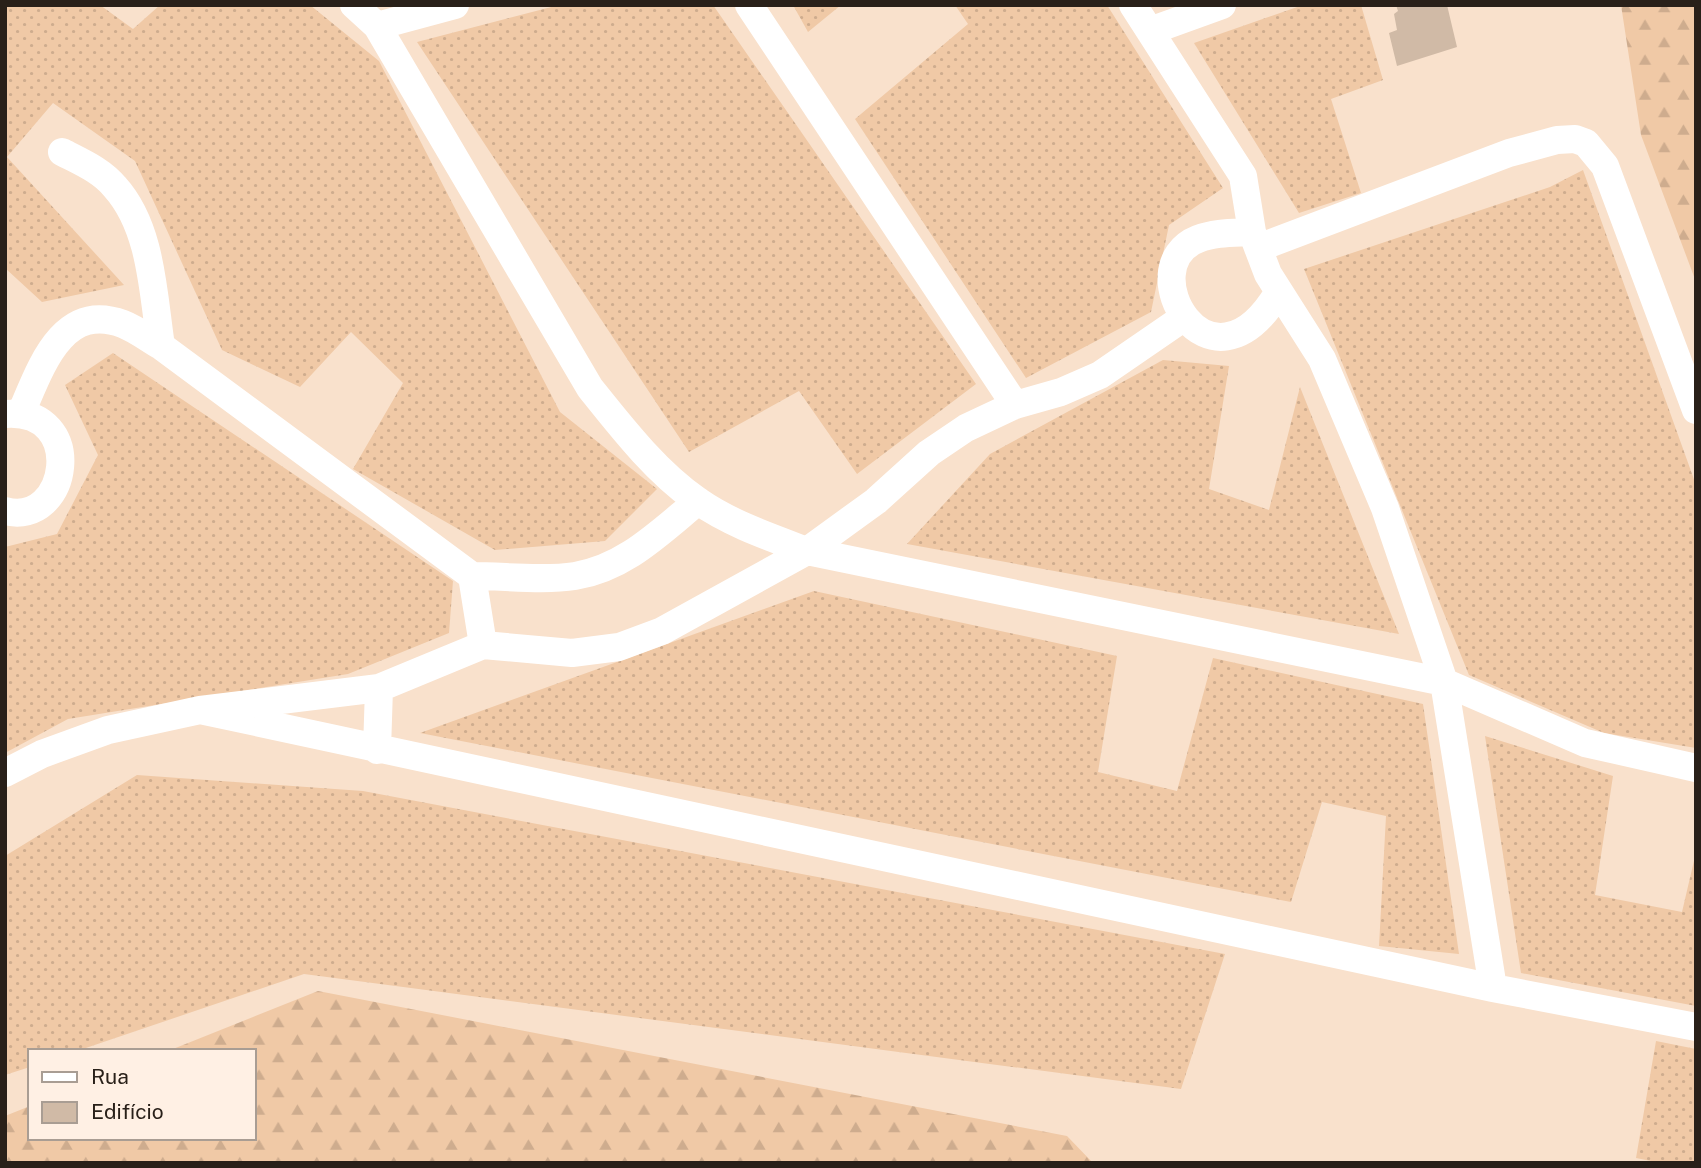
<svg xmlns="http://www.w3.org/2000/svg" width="1701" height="1168" viewBox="0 0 1701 1168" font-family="'Public Sans',sans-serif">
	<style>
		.grass { fill: url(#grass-dots) }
		.forest { fill: url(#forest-firs) }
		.building { fill: #d0baa6 }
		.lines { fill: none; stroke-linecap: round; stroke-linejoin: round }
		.minor { stroke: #fff; stroke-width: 28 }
	</style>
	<defs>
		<pattern id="grass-dots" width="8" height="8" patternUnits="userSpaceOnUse" patternTransform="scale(1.75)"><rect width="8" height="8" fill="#f0c9a6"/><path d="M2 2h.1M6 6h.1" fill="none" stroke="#ceac8e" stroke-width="1.8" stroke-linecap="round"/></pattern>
		<pattern id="forest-firs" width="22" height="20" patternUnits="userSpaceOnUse" patternTransform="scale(1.75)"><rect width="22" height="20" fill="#f0c9a6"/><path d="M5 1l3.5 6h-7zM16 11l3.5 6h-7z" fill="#ceac8e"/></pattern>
	</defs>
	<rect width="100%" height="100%" fill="#f9e1cc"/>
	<path class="grass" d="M 5,5 L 100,5 L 133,29 L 160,5 L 310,5 L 379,61 L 560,412 L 657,489 L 605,541 L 495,550 L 353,469 L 403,383 L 351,332 L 300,387 L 222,350 L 135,161 L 53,103 L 7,157 L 124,285 L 42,302 L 5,268 Z
		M 559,5 L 713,5 L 976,384 L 857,474 L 799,391 L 689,452 L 417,42 Z
		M 793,5 L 841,5 L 808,32 Z
		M 955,5 L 1107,5 L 1223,188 L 1169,225 L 1151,312 L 1026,378 L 855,119 L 968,24 Z
		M 1303,5 L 1361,5 L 1383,80 L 1331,99 L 1361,193 L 1299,213 L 1194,43 Z
		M 1583,170 L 1696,485 L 1696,748 L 1604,733 L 1469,675 L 1304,269 L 1550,187 Z
		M 113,353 L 453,581 L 449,633 L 348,674 L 68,719 L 5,753 L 5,547 L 57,534 L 98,455 L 65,385 Z
		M 1163,360 L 1229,366 L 1209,489 L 1269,510 L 1300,387 L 1399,634 L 907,544 L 990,454 Z
		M 814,591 L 1117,656 L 1098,772 L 1177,791 L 1213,658 L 1423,704 L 1459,954 L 1379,946 L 1386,816 L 1322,802 L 1291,902 L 420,733 Z
		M 1485,736 L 1613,776 L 1595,895 L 1682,912 L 1696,852 L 1696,1006 L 1521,973 Z
		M 137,775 L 363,791 L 1225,954 L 1181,1089 L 304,974 L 77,1051 L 30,1051 L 30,1067 L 5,1075 L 5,856 Z
		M 1656,1041 L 1696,1049 L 1696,1163 L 1661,1163 L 1636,1158 Z"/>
	<path class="forest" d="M 1621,5 L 1696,5 L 1696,282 L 1641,135 Z
		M 318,991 L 1067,1136 L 1093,1163 L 5,1163 L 5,1116 L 30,1106 L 30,1138 L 254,1138 L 254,1051 L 168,1051 Z"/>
	<path class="building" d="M 1396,5 L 1447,5 L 1457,47 L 1397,66 L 1389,33 L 1397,30 L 1394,14 L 1398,11 Z"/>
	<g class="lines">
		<path class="minor" d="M 354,5 L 377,26 L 590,388 C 622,428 656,472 698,501 C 731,524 770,537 807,551 L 1444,682 L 1585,743 L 1696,768
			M 749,5 L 1015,405
			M 1133,5 L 1243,176 L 1252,232 L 1268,274 L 1322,359 L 1385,508 L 1444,682 L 1493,988
			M 377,26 L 455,5
			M 1150,31 L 1222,5
			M 62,152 C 81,162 101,170 115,187 C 152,228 153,294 161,346
			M 1252,232 C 1235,233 1215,232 1198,239 C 1129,266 1209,407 1278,293
			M 1258,248 L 1509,153 L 1557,140 L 1575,139 L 1586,143 L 1605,166 L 1696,410
			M 21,413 C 40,370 61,301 123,324 C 136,329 149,339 161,346 L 472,576 L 483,645
			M 5,414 C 88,408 69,528 5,511
			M 472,576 C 505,576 543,581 575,576 C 625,568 660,532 698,501
			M 200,710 L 1493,988 L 1696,1027
			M 377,750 L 379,688
			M 5,773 L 42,754 L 108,730 L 200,710 L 379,688 L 483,645 L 572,653 L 619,647 L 662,631 L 807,551 L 876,501 L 929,453 L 966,428 L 1015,405 L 1061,392 L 1100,375 L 1183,318"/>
	</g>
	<rect width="1701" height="1168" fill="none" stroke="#292019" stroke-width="14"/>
	<rect x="28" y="1049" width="228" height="91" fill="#fff0e4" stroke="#a99d93" stroke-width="2"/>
	<rect x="42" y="1072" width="35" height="10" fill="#ffffff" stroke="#a99d93" stroke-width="2"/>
	<text x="91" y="1084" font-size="21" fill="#292019">Rua</text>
	<rect x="42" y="1102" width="35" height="21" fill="#d0baa6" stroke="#a99d93" stroke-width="2"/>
	<text x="91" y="1119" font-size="21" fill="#292019">Edifício</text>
</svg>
